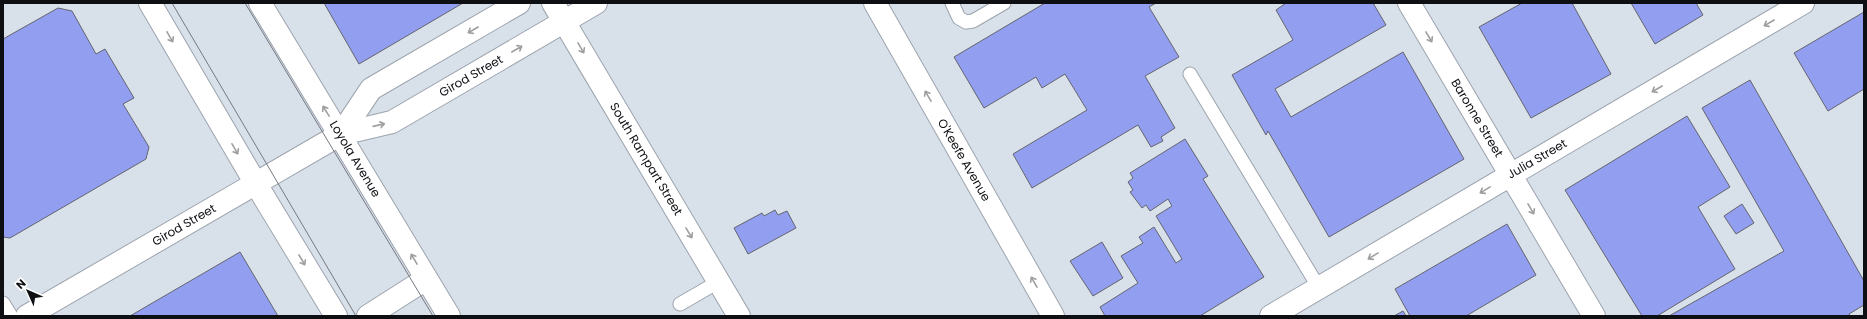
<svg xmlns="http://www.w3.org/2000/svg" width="1867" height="319" viewBox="0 0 1867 319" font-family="Poppins,sans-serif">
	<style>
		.building { fill: #929eef; stroke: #63656f }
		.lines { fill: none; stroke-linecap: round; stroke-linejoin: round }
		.service-casing { stroke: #9da4ae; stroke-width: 15 }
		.minor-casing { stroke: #9da4ae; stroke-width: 24 }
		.tertiary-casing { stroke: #9da4ae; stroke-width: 24 }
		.secondary-casing { stroke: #9da4ae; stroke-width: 24 }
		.service { stroke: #fff; stroke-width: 13 }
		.minor { stroke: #fff; stroke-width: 22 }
		.tertiary { stroke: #fff; stroke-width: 22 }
		.secondary { stroke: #fff; stroke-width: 22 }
		.tram { stroke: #747980; stroke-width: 1 }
		.oneway { stroke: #9e9fa1 }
		.labels { text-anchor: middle; stroke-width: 3.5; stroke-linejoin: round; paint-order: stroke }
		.street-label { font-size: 12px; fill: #0d0f13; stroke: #fff }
	</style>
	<rect width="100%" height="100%" fill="#d8e0ea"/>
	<path class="building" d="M 324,3 L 463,3 L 359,64 Z
		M 1045,3 L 1156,3 L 1149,7 L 1179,57 L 1145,76 L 1175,128 L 1161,137 L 1163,141 L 1151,147 L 1138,125 L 1032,188 L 1013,154 L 1087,110 L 1065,74 L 1042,88 L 1036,77 L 984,108 L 954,57 Z
		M 1286,3 L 1373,3 L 1386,25 L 1275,89 L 1291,117 L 1403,52 L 1464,159 L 1329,237 L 1268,131 L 1266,135 L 1232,75 L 1293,40 L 1276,10 Z
		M 1522,3 L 1572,3 L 1611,74 L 1531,118 L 1479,27 Z
		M 1631,3 L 1696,3 L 1703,15 L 1655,44 Z
		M 58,8 L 72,11 L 96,54 L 105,49 L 134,98 L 123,104 L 149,147 L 146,159 L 10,238 L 3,237 L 3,39 Z
		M 1864,12 L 1864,89 L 1828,111 L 1794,53 Z
		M 1750,80 L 1864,281 L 1864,305 L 1849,314 L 1850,316 L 1669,316 L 1784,251 L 1702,108 Z
		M 1687,116 L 1730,187 L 1698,207 L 1735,269 L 1657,316 L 1642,316 L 1565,190 Z
		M 1185,139 L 1208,176 L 1203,179 L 1264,277 L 1200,316 L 1105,316 L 1100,307 L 1138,283 L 1121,256 L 1143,243 L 1139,237 L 1154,227 L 1176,263 L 1182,259 L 1156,216 L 1172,206 L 1168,199 L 1150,211 L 1146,205 L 1142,208 L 1130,192 L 1133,190 L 1128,182 L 1133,178 L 1130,173 Z
		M 1742,204 L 1754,223 L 1736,234 L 1724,216 Z
		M 775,210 L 778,215 L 787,211 L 796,228 L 748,254 L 734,228 L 762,213 L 764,216 Z
		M 1507,224 L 1536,275 L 1466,316 L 1410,316 L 1395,289 Z
		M 1102,242 L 1123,278 L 1093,296 L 1070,261 Z
		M 240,252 L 278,316 L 130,316 Z
		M 1403,311 L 1406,316 L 1394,316 Z"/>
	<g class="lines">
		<g class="service-casing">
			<path id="service" d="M 952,3 L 959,18 L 966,22 L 973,21 L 1004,3
				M 1190,74 L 1319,288
				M 3,303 L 11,316
				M 680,304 L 718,282"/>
		</g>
		<g class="minor-casing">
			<path id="minor" d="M 553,3 L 739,316
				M 875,3 L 1053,316
				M 1409,3 L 1594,316
				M 341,134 L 392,122 L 596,3
				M 341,134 L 371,89 L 519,3
				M 1271,316 L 1803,3"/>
		</g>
		<g class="tertiary-casing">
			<path id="tertiary" d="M 27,316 L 341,134"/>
		</g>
		<g class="secondary-casing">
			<path id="secondary" d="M 150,3 L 256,184 L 336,316
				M 260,3 L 449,316
				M 368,316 L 426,279"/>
		</g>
		<use href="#service" class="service"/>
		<use href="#minor" class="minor"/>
		<use href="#tertiary" class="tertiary"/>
		<use href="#secondary" class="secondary"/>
		<path class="tram" d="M 172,3 L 356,316
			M 245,3 L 433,316"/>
	</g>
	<defs><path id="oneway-shaft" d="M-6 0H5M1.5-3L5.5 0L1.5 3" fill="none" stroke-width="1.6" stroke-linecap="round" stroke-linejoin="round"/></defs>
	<g class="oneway">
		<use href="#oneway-shaft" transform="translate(1769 23) rotate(150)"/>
		<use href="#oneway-shaft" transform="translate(473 30) rotate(150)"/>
		<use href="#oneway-shaft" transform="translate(170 37) rotate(60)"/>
		<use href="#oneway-shaft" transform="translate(1429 37) rotate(59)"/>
		<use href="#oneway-shaft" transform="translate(581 48) rotate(60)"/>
		<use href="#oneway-shaft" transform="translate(517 49) rotate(-30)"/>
		<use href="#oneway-shaft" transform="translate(1657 89) rotate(150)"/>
		<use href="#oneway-shaft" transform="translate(928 96) rotate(-120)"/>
		<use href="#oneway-shaft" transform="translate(326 111) rotate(-122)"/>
		<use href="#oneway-shaft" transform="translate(379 125) rotate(-13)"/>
		<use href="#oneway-shaft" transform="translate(235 149) rotate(60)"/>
		<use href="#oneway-shaft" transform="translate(1485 190) rotate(149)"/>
		<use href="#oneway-shaft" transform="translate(1531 209) rotate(60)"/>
		<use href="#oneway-shaft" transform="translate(689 233) rotate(59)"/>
		<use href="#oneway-shaft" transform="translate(1373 256) rotate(149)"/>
		<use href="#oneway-shaft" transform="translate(414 259) rotate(-121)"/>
		<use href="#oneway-shaft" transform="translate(302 260) rotate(59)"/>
		<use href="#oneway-shaft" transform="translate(1034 282) rotate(-120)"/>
	</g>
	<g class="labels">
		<g class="street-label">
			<text transform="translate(471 76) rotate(-30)" y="4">Girod Street</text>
			<text transform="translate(1477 118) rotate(59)" y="4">Baronne Street</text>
			<text transform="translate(355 159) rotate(59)" y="4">Loyola Avenue</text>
			<text transform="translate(646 159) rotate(59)" y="4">South Rampart Street</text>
			<text transform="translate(1537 159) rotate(-30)" y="4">Julia Street</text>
			<text transform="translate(964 160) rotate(60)" y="4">O'Keefe Avenue</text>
			<text transform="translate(184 225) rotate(-30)" y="4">Girod Street</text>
		</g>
	</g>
	<rect width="1867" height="319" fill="none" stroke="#0d0f13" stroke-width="8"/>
	<g transform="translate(28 291) rotate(315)" stroke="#ffffff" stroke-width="3" paint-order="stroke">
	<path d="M0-3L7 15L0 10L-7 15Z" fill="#0d0f13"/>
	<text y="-6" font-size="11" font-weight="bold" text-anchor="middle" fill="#0d0f13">N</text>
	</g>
</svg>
